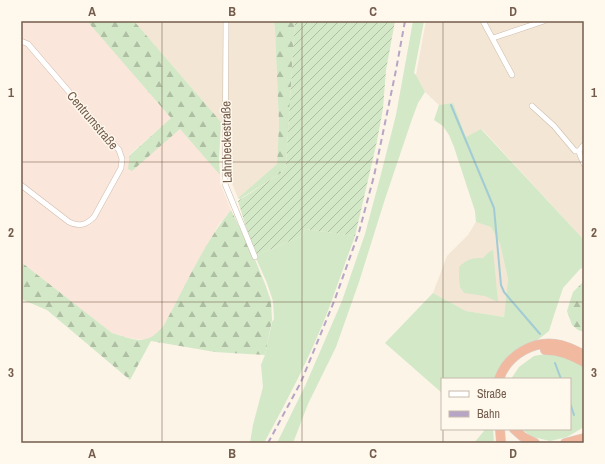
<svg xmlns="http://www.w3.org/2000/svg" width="605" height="464" viewBox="0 0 605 464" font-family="'Archivo Narrow',sans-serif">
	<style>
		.residential { fill: #f3e6d5 }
		.commercial { fill: #fbe6db }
		.grass { fill: #d2e8c6 }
		.forest { fill: url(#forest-firs) }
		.garden { fill: url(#garden-furrows) }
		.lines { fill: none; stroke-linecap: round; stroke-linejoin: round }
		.stream { stroke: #a3cbd5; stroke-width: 2 }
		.minor-casing { stroke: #cdbcad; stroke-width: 6 }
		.motorway-casing { stroke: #d8d1cd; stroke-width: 10 }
		.minor { stroke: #fff; stroke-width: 5 }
		.motorway { stroke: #f2b9a1; stroke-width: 9 }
		.rail { stroke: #b7a5c5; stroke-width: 2; stroke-dasharray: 6 4; stroke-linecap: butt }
		.grid { fill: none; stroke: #745c4c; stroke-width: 1; stroke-opacity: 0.55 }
		.labels { text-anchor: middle; stroke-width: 3; stroke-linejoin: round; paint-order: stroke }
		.street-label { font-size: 13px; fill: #745c4c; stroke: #fef8ed }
		.neatline { fill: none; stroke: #745c4c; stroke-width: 1.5 }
		.grid-label { font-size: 13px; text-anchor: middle; font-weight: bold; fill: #745c4c }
	</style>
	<defs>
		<pattern id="forest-firs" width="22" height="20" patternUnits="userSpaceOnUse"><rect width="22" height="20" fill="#d2e8c6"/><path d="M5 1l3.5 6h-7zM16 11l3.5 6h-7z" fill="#afbfa3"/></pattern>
		<pattern id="garden-furrows" width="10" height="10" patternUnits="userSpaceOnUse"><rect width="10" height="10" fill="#d2e8c6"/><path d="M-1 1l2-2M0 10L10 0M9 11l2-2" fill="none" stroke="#afbfa3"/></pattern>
	</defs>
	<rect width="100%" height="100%" fill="#fbf4e7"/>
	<path class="residential" d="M 134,21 L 274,21 L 275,31 L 279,124 L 277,164 L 238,198 L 231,181 L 230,121 L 221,122 Z
		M 426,21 L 584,21 L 584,240 L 482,129 L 466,137 L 453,104 L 439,105 L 425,92 L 416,75 Z
		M 476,222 L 491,227 L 500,244 L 508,279 L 504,317 L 466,311 L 433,293 L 447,256 L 468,235 Z"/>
	<path class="commercial" d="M 21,21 L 87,21 L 171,118 L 129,155 L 132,170 L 180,129 L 220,175 L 220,183 L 231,210 L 219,224 L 196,264 L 164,325 L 159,332 L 153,336 L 145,340 L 129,338 L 112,333 L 21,262 Z"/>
	<path class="grass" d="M 413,21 L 424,21 L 414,73 L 416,75 L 425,92 L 418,103 L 412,119 L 385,199 L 359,282 L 336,347 L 308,404 L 293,443 L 277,443 L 306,384 L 342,301 L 365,234 L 380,178 L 396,115 Z
		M 453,103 L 466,137 L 481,129 L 584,240 L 584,267 L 580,269 L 563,288 L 555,312 L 549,331 L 535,342 L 495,379 L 442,379 L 442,393 L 385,343 L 433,293 L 466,311 L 504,317 L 508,279 L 500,244 L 491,227 L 476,222 L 475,211 L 454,147 L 449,135 L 443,126 L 434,120 L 439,105 Z
		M 305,229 L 355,236 C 346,260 338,284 329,308 C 311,355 288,399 264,443 L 250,443 L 253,425 L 263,387 L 261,365 L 265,355 L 272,322 L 274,319 L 273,301 L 267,283 L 255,256 L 302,236 Z
		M 493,250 L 498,302 L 485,296 L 464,293 L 460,287 L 459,278 L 459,267 C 467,259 472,258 483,258 L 489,252 Z
		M 545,354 C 559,355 572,359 584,366 L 584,427 L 567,437 L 550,441 L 533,437 L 521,429 L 570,429 L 570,379 L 511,379 L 519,367 L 534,356 Z
		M 483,429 L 493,429 L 494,443 L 474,443 L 484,431 Z"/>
	<path class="forest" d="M 87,21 L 134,21 L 221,122 L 219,159 L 220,175 L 180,129 L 132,171 L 128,169 L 129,162 L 129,156 L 171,118 Z
		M 274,21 L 295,21 L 286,165 L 281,173 L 240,199 L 238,198 L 277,164 L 279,124 L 275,31 Z
		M 231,210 L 254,257 L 265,284 L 271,301 L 272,320 L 265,355 L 215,352 L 151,341 L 130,380 L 47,310 L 21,299 L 21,262 L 112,333 C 135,340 147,347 164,325 C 185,287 203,244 231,210 Z
		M 584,281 L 584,332 L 578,330 L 572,325 L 567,311 L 573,292 Z"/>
	<path class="garden" d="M 295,21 L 395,21 L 386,70 L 383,108 L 377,141 L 355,236 L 305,229 L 302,236 L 255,256 L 238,201 L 281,173 L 286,165 Z"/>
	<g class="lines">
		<path class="stream" d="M 451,105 L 494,208 L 501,285 L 504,292 L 540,334
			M 555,363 L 561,379
			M 570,403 L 574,415"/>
		<g class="minor-casing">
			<path id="minor" d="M 226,21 L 225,184 L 255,257
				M 483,21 L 512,75
				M 493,38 L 544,21
				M 21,41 L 28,44 L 34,51 L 119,150 L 122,159 L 121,168 L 94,217 C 86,225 79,227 69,222 L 21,185
				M 532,106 L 554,126 L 575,151 L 579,151
				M 584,145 L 582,147 L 579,151 L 580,155 L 584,164"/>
		</g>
		<g class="motorway-casing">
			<path id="motorway" d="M 545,350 C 560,350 571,355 584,362
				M 499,379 C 508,354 535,339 561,345 C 569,347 577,351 584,355
				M 500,429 L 501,443
				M 514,429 L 523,437 L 535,443
				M 565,443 L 584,438"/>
		</g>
		<use href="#minor" class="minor"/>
		<use href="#motorway" class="motorway"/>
		<path class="rail" d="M 268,443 L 301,382 L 335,299 L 359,232 L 374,176 L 396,70 L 405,21"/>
	</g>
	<path class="grid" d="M 162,21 L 162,443M 302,21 L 302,443M 443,21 L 443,379M 21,162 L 584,162M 21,302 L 584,302M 443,429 L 443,443"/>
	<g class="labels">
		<g class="street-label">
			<text transform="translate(93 120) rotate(50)" y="5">Centrumstraße</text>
			<text transform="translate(226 142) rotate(-91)" y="5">Lahnbeckestraße</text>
		</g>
	</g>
	<rect width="605" height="464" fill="none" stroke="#fef8ed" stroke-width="44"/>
	<rect x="441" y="378" width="130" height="52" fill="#fef8ed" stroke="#c7baad"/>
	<rect x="449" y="391" width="20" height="6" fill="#ffffff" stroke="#c7baad"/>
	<text x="477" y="398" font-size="12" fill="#745c4c">Straße</text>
	<rect x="449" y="411" width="20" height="6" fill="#b7a5c5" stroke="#c7baad"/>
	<text x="477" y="418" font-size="12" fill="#745c4c">Bahn</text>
	<rect x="22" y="22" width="561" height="420" class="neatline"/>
	<g class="grid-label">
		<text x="92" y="16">A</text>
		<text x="232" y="16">B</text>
		<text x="373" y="16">C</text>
		<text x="513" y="16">D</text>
		<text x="11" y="97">1</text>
		<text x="594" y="97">1</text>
		<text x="11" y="237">2</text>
		<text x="594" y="237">2</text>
		<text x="11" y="377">3</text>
		<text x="594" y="377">3</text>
		<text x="92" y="458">A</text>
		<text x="232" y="458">B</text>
		<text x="373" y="458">C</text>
		<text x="513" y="458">D</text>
	</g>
</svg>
